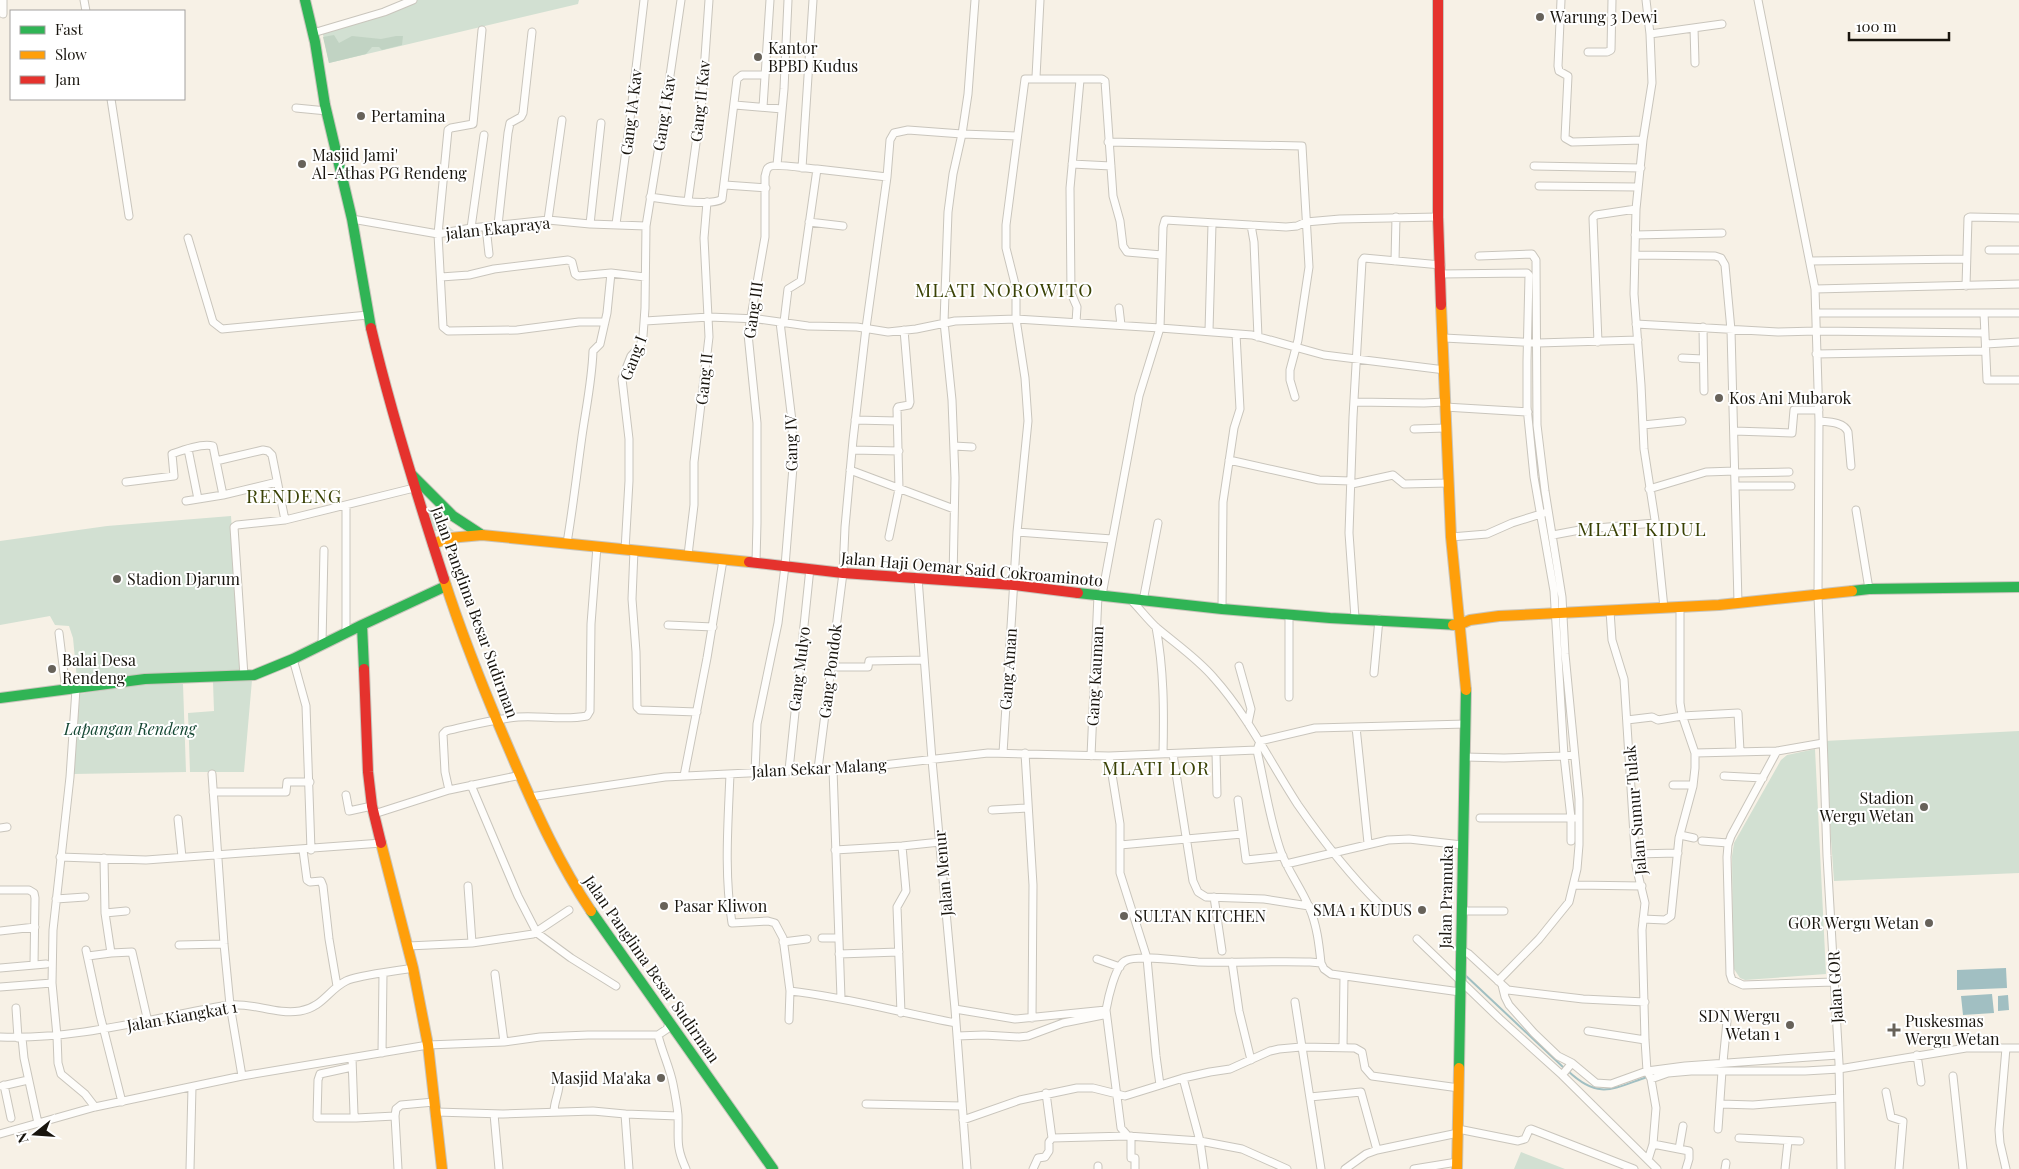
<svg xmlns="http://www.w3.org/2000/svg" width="2019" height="1169" viewBox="0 0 2019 1169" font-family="'Playfair Display',serif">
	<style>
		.green { fill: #d2e0d2 }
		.forest { fill: #c1d3c3 }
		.water { fill: #a1bfc2 }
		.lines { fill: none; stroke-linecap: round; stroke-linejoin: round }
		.stream { stroke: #a1bfc2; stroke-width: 2 }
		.street-casing { stroke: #c9c5bc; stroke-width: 9 }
		.fast-casing { stroke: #c9c5bc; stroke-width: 12 }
		.slow-casing { stroke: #c9c5bc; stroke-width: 12 }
		.jam-casing { stroke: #c9c5bc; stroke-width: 12 }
		.street { stroke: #fefdfb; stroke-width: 7 }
		.fast { stroke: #30b455; stroke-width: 10 }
		.slow { stroke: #ff9f0a; stroke-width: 10 }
		.jam { stroke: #e5322d; stroke-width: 10 }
		.poi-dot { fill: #67625a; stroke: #fff; stroke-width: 2 }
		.labels { text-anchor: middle; stroke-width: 4; stroke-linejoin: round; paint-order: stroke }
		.poi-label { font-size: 16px; fill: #19150e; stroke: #fff; text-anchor: start }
		.street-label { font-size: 16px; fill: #19150e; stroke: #fff }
		.park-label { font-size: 16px; font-style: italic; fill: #134632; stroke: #fff }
		.quarter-label { font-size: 19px; letter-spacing: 1px; fill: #3a4205; stroke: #fff }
	</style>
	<rect width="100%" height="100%" fill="#f7f1e6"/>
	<path class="green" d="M 413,0 L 579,0 L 578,4 L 329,63 L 322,30 Z
		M 428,510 L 430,510 L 454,531 L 434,531 L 430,528 L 425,512 Z
		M 231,516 L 241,673 L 167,673 L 77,680 L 73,638 L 69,626 L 55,625 L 50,616 L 0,625 L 0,541 L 107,526 Z
		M 252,680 L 244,772 L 190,772 L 188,713 L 214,711 L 213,682 Z
		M 142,683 L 183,684 L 186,772 L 73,774 L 80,694 Z
		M 2019,731 L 2019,873 L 1834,881 L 1824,741 Z
		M 1815,749 L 1826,974 L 1745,980 L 1740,978 L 1734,969 L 1733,959 L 1732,856 L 1734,843 L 1781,760 L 1787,755 Z
		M 1521,1152 L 1565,1169 L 1514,1169 Z"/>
	<path class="forest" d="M 334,35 L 339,43 L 352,36 L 381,39 L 396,36 L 403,36 L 402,45 L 382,50 L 379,47 L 372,47 L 366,54 L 329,63 L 323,37 Z"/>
	<path class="water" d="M 2006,968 L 2007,988 L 1957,990 L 1957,970 Z
		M 1992,994 L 1994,1013 L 1963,1015 L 1961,996 Z
		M 2008,995 L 2009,1010 L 1998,1011 L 1998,996 Z"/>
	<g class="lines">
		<path class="stream" d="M 1464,974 L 1564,1068
			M 1568,1071 C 1599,1100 1612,1089 1647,1077"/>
		<g class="street-casing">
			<path id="street" d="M 3,0 L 3,14
				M 84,0 L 86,11
				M 1561,0 L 1558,66 L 1559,71 L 1568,76 L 1565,138 L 1572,142 L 1643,140
				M 1646,0 L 1650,34 L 1652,83 L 1643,140 L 1636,209 L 1634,294 L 1641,385 L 1644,449 L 1655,520 L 1664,608
				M 1758,0 L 1815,289 L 1819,421 L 1818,596 L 1821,674 L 1827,856 L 1839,1063 L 1841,1169
				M 1694,28 L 1695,63
				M 482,30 L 473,124 L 451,128 L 448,130 L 438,234 L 443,327 L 448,331 L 517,330 L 579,322 L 605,322
				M 313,33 L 384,12 L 413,0
				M 1650,34 L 1722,24
				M 1588,52 L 1607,52 L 1611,50 L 1612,0
				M 1036,77 L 1040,0
				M 111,99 L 129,216
				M 735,105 L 782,109
				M 763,107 L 770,0
				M 296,108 L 327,111
				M 1108,142 L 1302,146 L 1309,267 L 1298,340 L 1290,370 L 1290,380 L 1295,397
				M 1072,164 L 1111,166
				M 777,165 L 784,89 L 788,0
				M 1534,166 L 1641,168
				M 802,168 L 813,0
				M 725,185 L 766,188
				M 1539,186 L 1638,187
				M 650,197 C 665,199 711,207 722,199 L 737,79 L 742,75 L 764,75
				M 688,201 L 702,100 L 709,0
				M 1438,217 L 1340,219 L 1306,222 L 1297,226 L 1286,227 L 1165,220 L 1163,227 L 1160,328 L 1252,335 L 1324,355 L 1445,370
				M 352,219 L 438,234 L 471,228 L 548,220 L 590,224 L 646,226
				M 548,220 L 562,120
				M 809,222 L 843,226
				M 590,224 L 601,123
				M 616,224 L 629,128 L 644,0
				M 498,225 L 508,133 L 510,123 L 521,117 L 523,113 L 532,32
				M 1251,225 L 1254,242 L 1258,337
				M 486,227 L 489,254
				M 471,228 L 484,135
				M 1635,235 L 1722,233
				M 188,238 L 213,322 L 222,329 L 368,315
				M 1989,250 L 2019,250
				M 1635,255 L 1715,256 L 1721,258 L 1725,265 L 1731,330 L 1738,603
				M 1479,256 L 1532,254 L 1536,260 L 1537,425 L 1545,491 L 1562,597 L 1565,654 L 1579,799 L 1579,845 L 1577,869 L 1569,902 L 1539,939 L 1498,981
				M 1395,261 L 1396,217
				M 1810,261 L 1966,259
				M 1441,274 L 1527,273 L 1529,275 L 1527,361 L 1527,407 L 1534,477 L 1554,591 L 1564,756 L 1504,758 L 1465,757
				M 441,277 L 469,275 L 494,269 L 568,260 L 572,262 L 575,274 L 578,276 L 611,273 L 645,277
				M 1966,286 L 1968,218 L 1970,217 L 2019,218
				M 1815,289 L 2019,284
				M 1119,308 L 1121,325
				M 1816,313 L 2019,313
				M 1984,313 L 1987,380 L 2019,380
				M 645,321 L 709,317 L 758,319 L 808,326 L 857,327 L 888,332 L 916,329 L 955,321 L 1016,319 L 1160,328 L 1139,396 L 1102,595
				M 784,322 L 788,289 L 801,281 L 817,169 L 887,177
				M 1076,322 L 1077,307 L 1071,293 L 1070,188 L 1080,80
				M 1636,324 L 1778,332 L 1817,331 L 1985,333
				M 1703,327 L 1704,391
				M 1209,331 L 1212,224
				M 1444,338 L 1538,343 L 1638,340
				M 1598,342 L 1593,218 L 1596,215 L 1636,209
				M 1986,344 L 2019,342
				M 1816,354 L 1985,351
				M 1682,358 L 1703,359
				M 1354,402 L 1424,403 L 1445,402
				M 1445,407 L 1528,412
				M 855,420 L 897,421
				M 1819,421 C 1829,422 1844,422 1848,432 L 1851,466
				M 1643,425 L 1682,421
				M 1414,429 L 1446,428
				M 1734,431 L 1792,433 L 1794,410 L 1819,410
				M 954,446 L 972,447
				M 188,449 L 198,499
				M 852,450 L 899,451
				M 1229,460 L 1319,480 L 1351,481
				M 850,470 L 954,509
				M 1735,473 L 1789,472
				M 126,482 L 174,476 L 172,454 C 183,450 202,443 213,446 L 216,461
				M 1352,484 L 1393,475 L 1404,484 L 1449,483
				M 1736,486 L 1791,486
				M 1649,489 L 1706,472 L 1735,471
				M 223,495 L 277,482
				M 186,501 L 223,495 L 216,461 L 263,450 L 268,451 L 272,455 L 285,520
				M 1856,510 L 1869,589
				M 1017,532 L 1112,539
				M 1553,535 L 1585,529 L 1655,523
				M 889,537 L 899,489 L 897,409 L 898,407 L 909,405 L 910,402 L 904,330
				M 1451,537 L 1487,534 L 1512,523 L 1544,513
				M 567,543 C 573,507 577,472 582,436 C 586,408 592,380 593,351 L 600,344 L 607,313 L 611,273
				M 625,550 L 629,481 L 629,439 L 622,379 L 631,356 L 640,346 L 643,336 L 645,308 L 646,226 L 666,103 L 681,0
				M 634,550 L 632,599 L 636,652 L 637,707 L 640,710 L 697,712
				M 688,555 L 694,505 L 694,462 L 709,337 L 704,238 L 707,202
				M 756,562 L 757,523 L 757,423 L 748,334 L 765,237 L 765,176 C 766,174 766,169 768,168 C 772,162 808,169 817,169
				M 918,578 L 932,760 L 955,1009 L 967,1169
				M 953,580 L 955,478 L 952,400 L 944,322 L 948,212 L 953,174 L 962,134 L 1017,136
				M 1131,600 C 1140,609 1148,620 1157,628 C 1176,644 1198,659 1214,678 C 1248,716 1270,762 1298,805 C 1323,841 1349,874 1380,905
				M 1143,601 L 1158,523
				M 1222,609 L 1223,502 L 1234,428 L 1240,409 L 1236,334
				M 1610,611 L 1612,640 L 1624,679 L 1636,866 L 1645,903 L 1642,930 L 1645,1040 L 1647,1071 L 1651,1079 L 1656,1108 L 1653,1144 L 1648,1160
				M 1289,615 L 1289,697
				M 1355,618 L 1349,533 L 1353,417 L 1362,261 L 1364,258 L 1441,265
				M 668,625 L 713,627
				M 1156,627 C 1164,670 1164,711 1163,754
				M 346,632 L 346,505
				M 59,633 L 66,690
				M 322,644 L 324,550
				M 293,659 L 306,706 L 311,850
				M 1239,666 L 1251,709 L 1248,723
				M 831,667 L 868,667 L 869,661 L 924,660
				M 1374,673 L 1379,619
				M 244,676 L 234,527 L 237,525 L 285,520 L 414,488
				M 76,689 L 70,777 L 53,930 L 52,983 L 57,1036 L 58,1063 L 61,1074 L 85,1094 L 95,1107
				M 1627,720 L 1652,717 L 1658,720 L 1682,716 L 1738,713 L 1740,751
				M 1356,727 L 1368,843
				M 1823,743 L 1777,751 L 1731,836 L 1728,845 L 1727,857 L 1730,974 L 1732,980 L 1743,985 L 1834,982
				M 1216,752 L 1217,794
				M 1003,753 L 1017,532 L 1028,421 L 1025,378 L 1016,319 L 1016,288 L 1006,248 L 1006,225 L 1025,79 L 1102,79 L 1105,81 L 1113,196 L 1120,221 L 1123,246 L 1127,252 L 1162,255
				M 1025,753 L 1033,885 L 1032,1018
				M 1695,753 L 1777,751
				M 1173,754 L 1193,881 L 1198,892 L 1206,897 L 1264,899 L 1309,906
				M 1091,756 L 1098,595
				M 1109,756 L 1120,824 L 1120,873 L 1147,958 L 1156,1056 L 1160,1085
				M 818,769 L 843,573 L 845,527 L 853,440 L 866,328 L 887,177 L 890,140 L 894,133 L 908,130 L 962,134 L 968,94 L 975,0
				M 833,769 L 841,998
				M 789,770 L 810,568
				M 755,772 L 757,724 L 778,623 L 785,566 L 793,467 L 792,421 L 780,322
				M 212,774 L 224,944 L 230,1005 L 242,1076
				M 730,774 C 728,824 724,874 732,923 L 768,921 L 775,923 L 783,938 L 790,991
				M 684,776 L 707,658 L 723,560
				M 1724,776 L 1763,778
				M 471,785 L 518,896 L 537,933 L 571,958 L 616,986
				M 1673,785 L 1693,785
				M 449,790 L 445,772 L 443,734 L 446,731 C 469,726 493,719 518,717 C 541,715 563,721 587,716 L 590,711 L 591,624 L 597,546
				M 213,792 L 286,792 L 287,782 L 310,782
				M 346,795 L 349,811 L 372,806
				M 530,797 L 665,777 L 857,768 L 988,753 L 1109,756 L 1257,750
				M 1238,800 L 1246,860 L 1283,856
				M 992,810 L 1027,808
				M 374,814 L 449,790 L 521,775
				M 1480,818 L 1571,818 L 1571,841
				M 1574,818 L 1571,818 L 1564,756 L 1574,755
				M 178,819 L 182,857
				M 0,828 L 7,827
				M 1680,835 L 1694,838
				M 1702,841 L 1728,843
				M 1120,845 L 1242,834
				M 303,850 L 307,880 L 310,882 L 321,881 L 323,886 L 329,939 L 337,986
				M 835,850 L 902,846 L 940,842
				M 1635,854 L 1678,853
				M 60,857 L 146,860 L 382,843
				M 1286,864 L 1388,840 L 1409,839 L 1462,845
				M 1575,885 L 1642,886
				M 468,886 L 472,943
				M 0,890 L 29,890 L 34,893 L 35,898 L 34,965
				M 1214,897 L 1222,951
				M 56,899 L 85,897
				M 1461,911 L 1504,911
				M 105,913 L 126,911
				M 1643,919 L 1665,920 L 1671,916 L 1679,838 L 1693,786 L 1695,768 L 1695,753 L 1682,715 L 1680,703 L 1680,607
				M 0,931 L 35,927
				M 822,938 L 838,938
				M 1417,939 L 1500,1019 L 1562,1075 L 1657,1169
				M 783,942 L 807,939
				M 179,945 L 224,944
				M 408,946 L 472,943 L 533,934 L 569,910
				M 1460,949 L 1469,954 L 1508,990 L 1583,999 L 1645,1002
				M 86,950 L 100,1015 L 122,1102
				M 111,953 L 132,952 L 148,1022
				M 839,954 L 899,952
				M 88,956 L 111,953 L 105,913 L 104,858
				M 1097,959 L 1120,967
				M 1232,962 L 1239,1011 L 1251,1060
				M 1321,963 C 1319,944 1317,925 1309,907 C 1301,888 1288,871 1281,852 C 1270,821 1265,787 1258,755 L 1257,750 L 1260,741 L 1315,728 L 1466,724
				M 0,968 L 46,964
				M 495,974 L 504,1042
				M 1502,985 L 1505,997 L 1509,1005 L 1534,1033 L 1558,1056 L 1572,1063 L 1596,1083 L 1611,1084 L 1647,1071 L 1685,1066 L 1838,1055
				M 0,987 L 52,983
				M 1295,1002 L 1321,1169
				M 16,1008 L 18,1038
				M 955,1009 L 1015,1019 L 1106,1010 C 1108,999 1115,966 1125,961 C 1137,954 1183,961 1198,962 C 1235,963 1273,961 1310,962 L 1321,963 L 1324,969 L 1331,974 L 1460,992
				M 1106,1010 L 1121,1128 L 1128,1136 L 1200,1141 L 1242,1149 L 1287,1169
				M 901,1013 L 897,907 L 906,891 L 902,846
				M 789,1020 L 790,991 C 846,997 901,1013 956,1023
				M 1588,1031 L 1645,1040
				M 658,1035 C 662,1052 670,1068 673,1084 C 675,1094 677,1105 678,1115 C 679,1139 675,1145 686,1169
				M 957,1036 L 984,1035 L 1019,1037 L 1028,1036 L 1063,1023 L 1103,1015
				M 0,1037 C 78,1040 152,1018 228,1005 C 252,1002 276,1015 300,1011 C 323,1007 328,990 346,981 C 358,975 398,971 413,968
				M 22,1038 L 24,1058 L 38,1123
				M 1343,1047 L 1344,976
				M 2006,1048 L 1999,1130 L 2000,1143 L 2006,1169
				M 382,1053 L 383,974
				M 1917,1055 L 1921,1082
				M 352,1058 L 354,1114 L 356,1118 L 395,1116 L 396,1109 L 401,1105 L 434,1102
				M 1723,1062 L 1727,1021
				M 352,1067 L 320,1074 L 318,1080 L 317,1118 L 356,1118
				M 1562,1075 L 1572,1063
				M 1953,1076 L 1963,1169
				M 1183,1078 L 1200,1141 L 1204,1169
				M 1651,1079 L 1668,1073 L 1691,1071 L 1805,1071 L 1839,1069 L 1966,1048 L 2019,1048
				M 4,1085 L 11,1118
				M 2,1086 L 28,1080
				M 1886,1092 L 1891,1117 L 1903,1121 L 1899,1169
				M 1310,1097 L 1361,1092 L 1377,1150
				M 866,1104 L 962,1106
				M 1720,1104 L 1753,1105 L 1839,1098
				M 436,1112 L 503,1114 L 593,1111 L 625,1114 L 629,1169
				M 554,1112 C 554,1102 558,1096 559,1086
				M 494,1114 L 499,1169
				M 625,1114 L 678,1116
				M 395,1116 L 398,1169
				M 963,1120 L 1020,1100 L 1077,1088 L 1093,1088 L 1125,1096 L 1183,1078 L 1210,1072 L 1230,1069 L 1270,1051 L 1279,1049 L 1301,1047 L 1355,1048 L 1362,1052 L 1365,1068 L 1372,1076 L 1459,1088
				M 1458,1129 L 1518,1141 L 1525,1139 L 1529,1130 L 1531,1129 L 1634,1169
				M 1718,1129 L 1722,1071
				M 0,1134 L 95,1107 L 242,1076 L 428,1045 L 504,1042 L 540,1037 L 588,1035 L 658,1035 L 667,1029 L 670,1021
				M 1131,1136 L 1131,1158 L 1135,1158 L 1135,1169
				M 1052,1138 L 1128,1136
				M 1739,1138 L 1800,1141
				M 1653,1144 L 1689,1151 L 1689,1159 L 1686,1169
				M 1679,1149 L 1683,1126
				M 190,1169 L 192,1087
				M 1033,1169 L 1038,1158 L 1045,1157 L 1049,1151 L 1049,1142 L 1052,1138 L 1046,1093
				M 1098,1169 L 1098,1166
				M 1345,1169 L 1366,1154 L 1377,1150 L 1458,1133
				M 1414,1169 L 1457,1162
				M 1725,1169 L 1726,1163
				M 1785,1169 L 1788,1141"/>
		</g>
		<g class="fast-casing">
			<path id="fast" d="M 305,0 L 315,42 L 325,105 L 352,219 L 371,328
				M 412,475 L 453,516 L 482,535
				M 1852,591 L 1869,589 L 2019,587
				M 1078,593 L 1222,609 L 1330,618 L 1459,625
				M 364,669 L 362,625 L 446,586
				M 0,698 L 145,679 L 254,675 L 293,659 L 362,625
				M 591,911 L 773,1169
				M 1459,1068 L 1466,690"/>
		</g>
		<g class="slow-casing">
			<path id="slow" d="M 1441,305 L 1451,537 L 1466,690
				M 433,544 L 449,538 L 482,535 L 749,562
				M 444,579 C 464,642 489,703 515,763 C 537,814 560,865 591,911
				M 1453,625 L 1459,625 L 1470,620 L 1499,616 L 1719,605 L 1852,591
				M 381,843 L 413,968 L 428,1045 L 442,1169
				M 1457,1169 L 1459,1068"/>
		</g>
		<g class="jam-casing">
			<path id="jam" d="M 1438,0 L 1438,217 L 1441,305
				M 371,328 C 391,413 417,496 444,579
				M 749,562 L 843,573 L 1014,585 L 1078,593
				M 364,669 L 368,772 L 372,806 L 381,843"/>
		</g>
		<use href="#street" class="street"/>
		<use href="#fast" class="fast"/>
		<use href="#slow" class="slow"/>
		<use href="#jam" class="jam"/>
	</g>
	<g class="poi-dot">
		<circle cx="1540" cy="17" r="5"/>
		<circle cx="758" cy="57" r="5"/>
		<circle cx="361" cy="116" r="5"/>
		<circle cx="302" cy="164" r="5"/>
		<circle cx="1719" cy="398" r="5"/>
		<circle cx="117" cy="579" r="5"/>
		<circle cx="52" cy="669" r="5"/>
		<circle cx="1924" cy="807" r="5"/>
		<circle cx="664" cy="906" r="5"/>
		<circle cx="1422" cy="910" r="5"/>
		<circle cx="1124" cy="916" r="5"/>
		<circle cx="1929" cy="923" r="5"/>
		<circle cx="1790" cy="1025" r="5"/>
		<path d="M1891.5 1022.5h5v5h5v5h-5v5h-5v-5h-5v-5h5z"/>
		<circle cx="661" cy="1078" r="5"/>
	</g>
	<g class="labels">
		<g class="poi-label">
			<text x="1550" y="23">Warung 3 Dewi</text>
			<text x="768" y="54">Kantor<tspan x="768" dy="18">BPBD Kudus</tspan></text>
			<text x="371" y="122">Pertamina</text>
			<text x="312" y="161">Masjid Jami'<tspan x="312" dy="18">Al-Athas PG Rendeng</tspan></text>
			<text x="1729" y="404">Kos Ani Mubarok</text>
			<text x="127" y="585">Stadion Djarum</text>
			<text x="62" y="666">Balai Desa<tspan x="62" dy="18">Rendeng</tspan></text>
			<text x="1914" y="804" text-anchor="end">Stadion<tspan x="1914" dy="18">Wergu Wetan</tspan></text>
			<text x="674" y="912">Pasar Kliwon</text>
			<text x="1412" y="916" text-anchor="end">SMA 1 KUDUS</text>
			<text x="1134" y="922">SULTAN KITCHEN</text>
			<text x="1919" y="929" text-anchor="end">GOR Wergu Wetan</text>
			<text x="1780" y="1022" text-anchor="end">SDN Wergu<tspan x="1780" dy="18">Wetan 1</tspan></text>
			<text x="1905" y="1027">Puskesmas<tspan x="1905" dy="18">Wergu Wetan</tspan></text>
			<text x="651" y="1084" text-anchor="end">Masjid Ma'aka</text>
		</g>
		<g class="street-label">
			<text transform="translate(700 101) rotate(-84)" y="6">Gang II Kav</text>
			<text transform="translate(631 112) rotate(-83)" y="6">Gang IA Kav</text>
			<text transform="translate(664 113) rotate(-81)" y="6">Gang I Kav</text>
			<text transform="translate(498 228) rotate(-6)" y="6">jalan Ekapraya</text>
			<text transform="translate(753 310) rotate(-82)" y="6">Gang III</text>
			<text transform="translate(633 358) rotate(-69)" y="6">Gang I</text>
			<text transform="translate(704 379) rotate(-84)" y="6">Gang II</text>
			<text transform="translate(791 443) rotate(-91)" y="6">Gang IV</text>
			<text transform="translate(972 569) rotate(5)" y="6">Jalan Haji Oemar Said Cokroaminoto</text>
			<text transform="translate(475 612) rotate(70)" y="6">Jalan Panglima Besar Sudirman</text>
			<text transform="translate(799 669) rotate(-83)" y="6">Gang Mulyo</text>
			<text transform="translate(1008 669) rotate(-86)" y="6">Gang Aman</text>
			<text transform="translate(830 671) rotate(-83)" y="6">Gang Pondok</text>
			<text transform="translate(1095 676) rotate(-87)" y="6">Gang Kauman</text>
			<text transform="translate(819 768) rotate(-3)" y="6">Jalan Sekar Malang</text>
			<text transform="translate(1635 810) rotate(-95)" y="6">Jalan Sumur Tulak</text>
			<text transform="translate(943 873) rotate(-95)" y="6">Jalan Menur</text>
			<text transform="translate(1446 897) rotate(-89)" y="6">Jalan Pramuka</text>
			<text transform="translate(652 969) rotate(55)" y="6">Jalan Panglima Besar Sudirman</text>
			<text transform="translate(1835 987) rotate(-93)" y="6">Jalan GOR</text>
			<text transform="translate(182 1016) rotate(-10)" y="6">Jalan Kiangkat 1</text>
		</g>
		<g class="park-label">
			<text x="130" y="735">Lapangan Rendeng</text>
		</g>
		<g class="quarter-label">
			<text x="1004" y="297">MLATI NOROWITO</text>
			<text x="294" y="503">RENDENG</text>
			<text x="1642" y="536">MLATI KIDUL</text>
			<text x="1156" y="775">MLATI LOR</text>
		</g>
	</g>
	<rect x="10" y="10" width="175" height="90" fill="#ffffff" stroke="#a3a19f"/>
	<rect x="20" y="26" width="25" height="8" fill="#30b455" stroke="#a3a19f"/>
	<text x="55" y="35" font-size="15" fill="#19150e">Fast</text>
	<rect x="20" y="51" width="25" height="8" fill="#ff9f0a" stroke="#a3a19f"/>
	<text x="55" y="60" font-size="15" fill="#19150e">Slow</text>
	<rect x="20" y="76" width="25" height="8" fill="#e5322d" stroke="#a3a19f"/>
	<text x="55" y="85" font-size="15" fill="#19150e">Jam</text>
	<g transform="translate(35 1134) rotate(253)" stroke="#ffffff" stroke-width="4" paint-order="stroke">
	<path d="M0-4L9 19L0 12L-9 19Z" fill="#19150e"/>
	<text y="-8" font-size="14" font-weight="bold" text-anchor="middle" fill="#19150e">N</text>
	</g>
	<path d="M1849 32v8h100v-8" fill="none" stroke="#19150e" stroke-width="2.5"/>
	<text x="1856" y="32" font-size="15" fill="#19150e" stroke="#ffffff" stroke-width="4" paint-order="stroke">100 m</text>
</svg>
